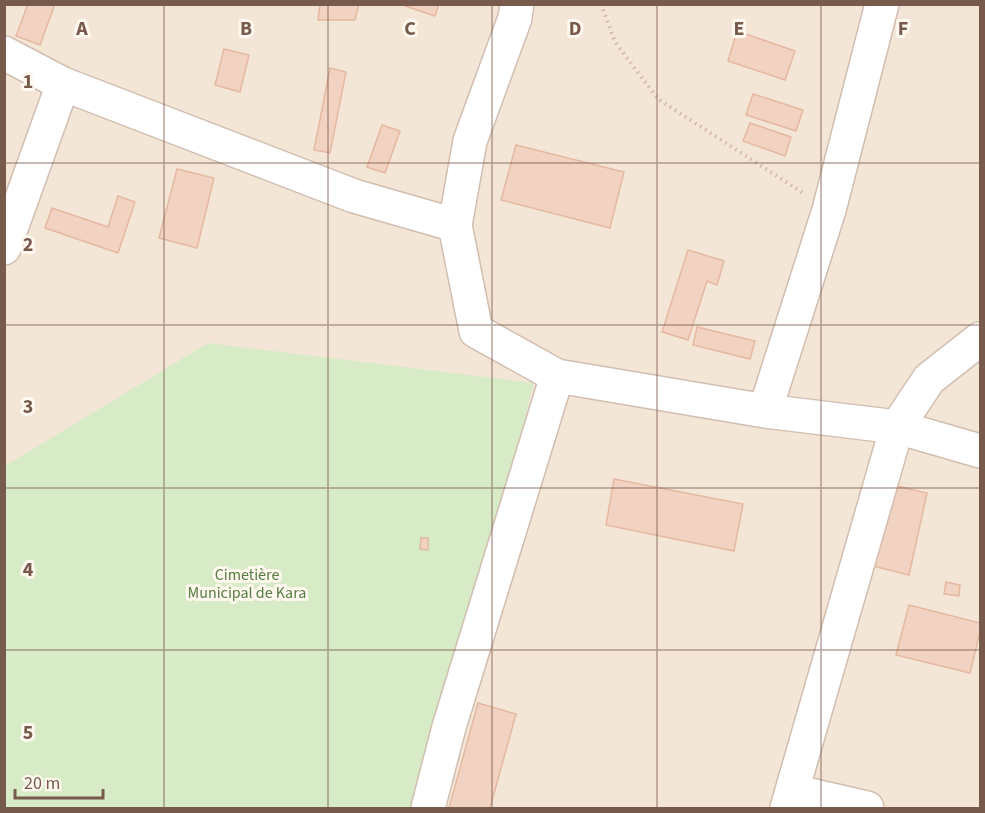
<svg xmlns="http://www.w3.org/2000/svg" width="985" height="813" viewBox="0 0 985 813" font-family="'Source Sans 3',sans-serif">
	<style>
		.residential { fill: #f4e6d7 }
		.green { fill: #d6ebc6 }
		.building { fill: #f2d2c0; stroke: #e5b8a0; stroke-width: 1.5 }
		.lines { fill: none; stroke-linecap: round; stroke-linejoin: round }
		.minor-casing { stroke: #d1beb0; stroke-width: 36 }
		.path { stroke: #d7b5a3; stroke-width: 4; stroke-dasharray: 1.5 4.5; stroke-linecap: butt }
		.minor { stroke: #fff; stroke-width: 33 }
		.grid { fill: none; stroke: #775a4c; stroke-width: 1.5; stroke-opacity: 0.55 }
		.labels { text-anchor: middle; stroke-width: 6; stroke-linejoin: round; paint-order: stroke }
		.park-label { font-size: 16px; fill: #567d43; stroke: #fff8ef }
		.grid-label { font-size: 20px; text-anchor: middle; font-weight: bold; fill: #775a4c; stroke: #fff8ef; stroke-width: 6; stroke-linejoin: round; paint-order: stroke }
	</style>
	<rect width="100%" height="100%" fill="#fcf4e8"/>
	<path class="residential" d="M 5,5 L 980,5 L 980,808 L 5,808 Z"/>
	<path class="green" d="M 208,343 L 534,383 L 422,808 L 5,808 L 5,466 Z"/>
	<path class="building" d="M 28,4 L 55,4 L 40,45 L 16,36 Z
		M 320,4 L 359,4 L 355,20 L 318,20 Z
		M 405,4 L 439,4 L 435,16 L 405,6 Z
		M 737,31 L 795,51 L 785,80 L 728,61 Z
		M 224,49 L 249,55 L 240,92 L 215,85 Z
		M 330,68 L 346,72 L 330,153 L 314,150 Z
		M 753,94 L 803,110 L 796,131 L 746,115 Z
		M 750,123 L 791,137 L 785,156 L 743,141 Z
		M 382,125 L 400,131 L 385,173 L 367,167 Z
		M 516,145 L 624,172 L 610,228 L 501,200 Z
		M 177,169 L 214,178 L 197,248 L 159,238 Z
		M 118,196 L 135,202 L 118,253 L 45,228 L 52,208 L 108,227 Z
		M 688,250 L 724,261 L 717,285 L 707,281 L 688,340 L 662,332 Z
		M 697,327 L 755,341 L 750,359 L 693,345 Z
		M 614,479 L 743,504 L 734,551 L 606,525 Z
		M 888,484 L 927,493 L 909,575 L 869,565 Z
		M 421,538 L 428,538 L 428,550 L 420,549 Z
		M 946,582 L 960,585 L 959,596 L 944,594 Z
		M 909,605 L 980,623 L 980,632 L 970,673 L 896,655 Z
		M 478,703 L 516,714 L 490,808 L 449,808 Z"/>
	<g class="lines">
		<g class="minor-casing">
			<path id="minor" d="M 4,53 L 63,84 L 354,196 L 455,225
				M 4,248 L 63,84
				M 557,376 L 765,411 L 897,427 L 980,451
				M 765,411 L 829,210 L 882,4
				M 793,791 L 867,808
				M 428,808 L 449,727 L 557,376 L 476,331 L 455,225 L 470,141 L 515,18 L 517,4
				M 787,808 L 897,427 L 929,379 L 980,339"/>
		</g>
		<path class="path" d="M 601,4 L 615,42 L 658,99 L 803,193"/>
		<use href="#minor" class="minor"/>
	</g>
	<path class="grid" d="M 164,4 L 164,808M 328,4 L 328,808M 492,4 L 492,808M 657,4 L 657,808M 821,4 L 821,808M 4,163 L 980,163M 4,325 L 980,325M 4,488 L 980,488M 4,650 L 980,650"/>
	<g class="labels">
		<g class="park-label">
			<text x="247" y="580">Cimetière<tspan x="247" dy="18">Municipal de Kara</tspan></text>
		</g>
	</g>
	<g class="grid-label">
		<text x="82" y="35">A</text>
		<text x="246" y="35">B</text>
		<text x="410" y="35">C</text>
		<text x="575" y="35">D</text>
		<text x="739" y="35">E</text>
		<text x="903" y="35">F</text>
		<text x="28" y="88">1</text>
		<text x="28" y="251">2</text>
		<text x="28" y="413">3</text>
		<text x="28" y="576">4</text>
		<text x="28" y="739">5</text>
	</g>
	<rect width="985" height="813" fill="none" stroke="#775a4c" stroke-width="12"/>
	<path d="M15 789v9h88v-9" fill="none" stroke="#775a4c" stroke-width="3"/>
	<text x="24" y="789" font-size="18" fill="#775a4c" stroke="#fff8ef" stroke-width="4.5" paint-order="stroke">20 m</text>
</svg>
